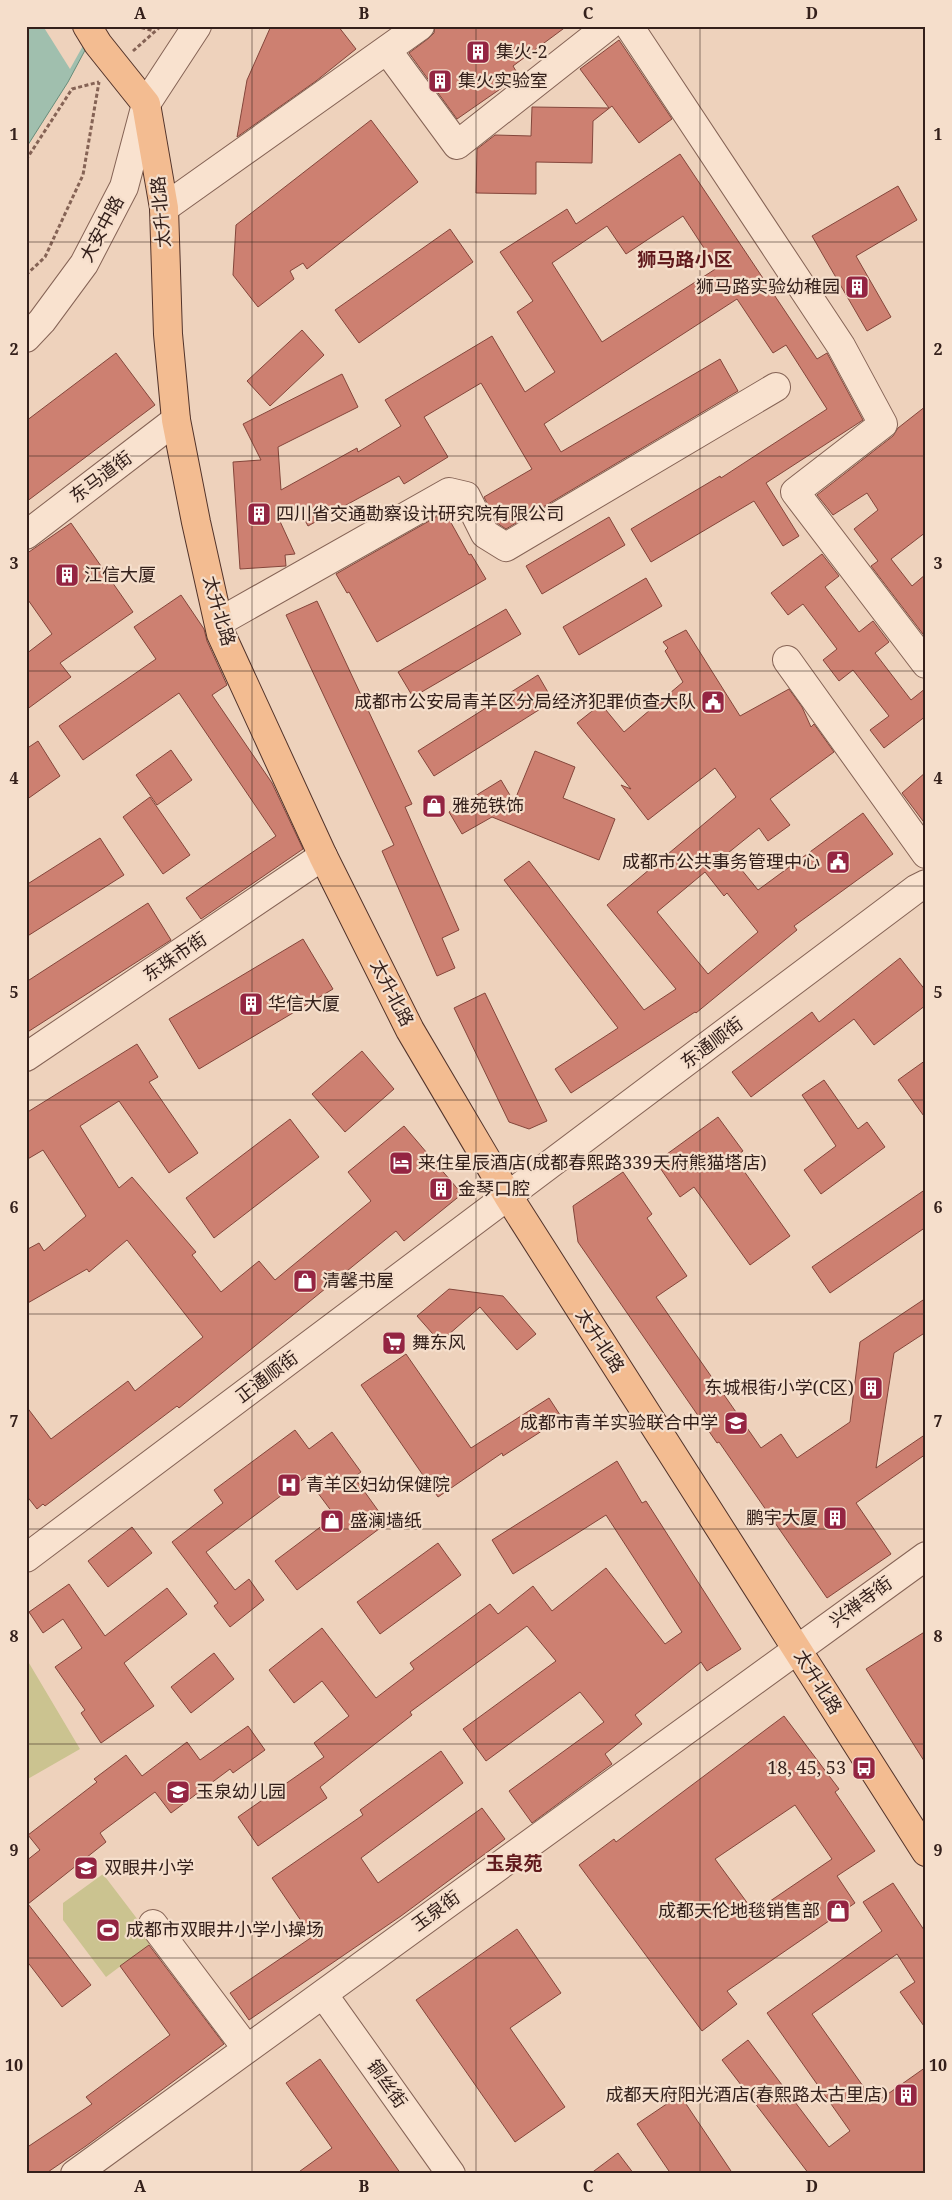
<svg xmlns="http://www.w3.org/2000/svg" width="952" height="2200" viewBox="0 0 952 2200" font-family="'Noto Serif','Noto Sans SC',serif">
	<style>
		.green { fill: #cbc390 }
		.water { fill: #a0bfae; stroke: #688c7a }
		.pier { fill: #eed2bc }
		.building { fill: #cd8071; stroke: #84463b; fill-rule: evenodd }
		.lines { fill: none; stroke-linecap: round; stroke-linejoin: round }
		.minor-casing { stroke: #856355; stroke-width: 30 }
		.major-casing { stroke: #52332a; stroke-width: 30 }
		.path { stroke: #856355; stroke-width: 3; stroke-dasharray: 4 2.5; stroke-linecap: butt }
		.minor { stroke: #f9e2cf; stroke-width: 28 }
		.major { stroke: #f3bc91; stroke-width: 28 }
		.grid { fill: none; stroke: #34201b; stroke-width: 1; stroke-opacity: 0.55 }
		.labels { text-anchor: middle; stroke-width: 4.5; stroke-linejoin: round; paint-order: stroke }
		.poi-label { font-size: 18px; fill: #34201b; stroke: #f5decb; text-anchor: start }
		.street-label { font-size: 18px; fill: #34201b; stroke: #f5decb }
		.neighbourhood-label { font-size: 19px; font-weight: bold; fill: #611a1d; stroke: #f5decb }
		.neatline { fill: none; stroke: #34201b; stroke-width: 2 }
		.grid-label { font-size: 16px; text-anchor: middle; font-weight: bold; fill: #34201b }
	</style>
	<rect width="100%" height="100%" fill="#eed2bc"/>
	<path class="green" d="M 26,1658 L 80,1749 L 26,1780 Z
		M 103,1874 L 154,1941 L 106,1977 L 63,1920 L 63,1903 Z"/>
	<path class="water" d="M 26,26 L 98,26 L 68,82 L 26,148 Z"/>
	<path class="pier" d="M 43,26 L 94,26 L 70,69 Z"/>
	<path class="building" d="M 271,26 L 338,26 L 356,49 L 316,81 L 237,137 L 247,80 Z
		M 435,26 L 567,26 L 513,66 L 519,76 L 457,119 L 409,53 L 429,38 L 434,33 Z
		M 619,40 L 672,119 L 639,143 L 612,106 L 593,121 L 592,163 L 536,162 L 536,194 L 476,193 L 477,149 L 495,135 L 531,136 L 532,107 L 609,108 L 580,69 Z
		M 371,120 L 418,182 L 307,269 L 303,263 L 290,271 L 294,279 L 258,307 L 233,275 L 236,225 Z
		M 680,154 L 817,359 L 827,353 L 863,420 L 766,483 L 799,536 L 783,546 L 754,501 L 651,562 L 631,529 L 720,476 L 721,478 L 827,409 L 786,345 L 773,353 L 737,299 L 544,424 L 561,452 L 720,359 L 738,391 L 506,529 L 497,523 L 484,497 L 532,469 L 481,383 L 424,417 L 448,457 L 404,484 L 399,476 L 308,526 L 298,507 L 278,517 L 295,554 L 285,555 L 286,566 L 240,569 L 233,462 L 261,460 L 243,424 L 342,374 L 358,407 L 278,447 L 281,490 L 357,448 L 358,452 L 401,426 L 385,400 L 492,336 L 525,392 L 555,372 L 517,312 L 533,301 L 500,252 L 567,209 L 576,224 ZM 683,216 L 717,268 L 602,342 L 552,263 L 607,226 L 626,254 Z
		M 898,186 L 917,220 L 856,256 L 891,317 L 867,331 L 812,236 Z
		M 450,229 L 473,262 L 359,343 L 335,310 Z
		M 302,330 L 324,355 L 270,406 L 247,381 Z
		M 116,353 L 155,405 L 26,502 L 26,421 Z
		M 926,406 L 926,532 L 891,559 L 912,586 L 926,574 L 926,638 L 871,566 L 878,561 L 854,529 L 878,510 L 867,493 L 833,515 L 817,495 L 893,436 L 898,428 Z
		M 445,512 L 469,555 L 471,554 L 486,579 L 377,642 L 349,592 L 347,593 L 336,574 Z
		M 609,517 L 625,545 L 542,594 L 526,566 Z
		M 71,523 L 133,612 L 60,663 L 71,677 L 26,710 L 26,654 L 52,634 L 26,597 L 26,554 Z
		M 822,554 L 839,576 L 825,587 L 859,632 L 873,621 L 889,642 L 875,653 L 911,700 L 926,688 L 926,716 L 884,748 L 870,730 L 889,716 L 853,670 L 839,681 L 823,660 L 837,649 L 803,604 L 788,615 L 771,593 Z
		M 646,578 L 662,606 L 579,655 L 563,627 Z
		M 181,595 L 204,629 L 207,641 L 227,685 L 212,695 L 272,783 L 303,849 L 201,919 L 186,898 L 276,836 L 179,693 L 83,760 L 59,726 L 156,659 L 134,627 Z
		M 317,601 L 412,804 L 405,807 L 459,930 L 442,938 L 455,968 L 437,976 L 382,851 L 394,845 L 286,615 Z
		M 506,609 L 521,634 L 413,697 L 398,672 Z
		M 686,630 L 740,716 L 789,689 L 802,707 L 811,727 L 814,724 L 834,752 L 770,799 L 790,825 L 768,841 L 759,828 L 728,853 L 758,890 L 863,813 L 893,854 L 794,926 L 797,930 L 696,1013 L 695,1012 L 571,1093 L 555,1069 L 618,1028 L 504,880 L 529,861 L 644,1010 L 676,989 L 607,905 L 736,797 L 715,768 L 648,820 L 621,785 L 631,789 L 577,723 L 601,704 L 624,732 L 683,682 L 665,651 L 668,648 L 663,642 ZM 705,872 L 724,896 L 727,893 L 758,932 L 708,974 L 657,912 Z
		M 538,675 L 553,701 L 434,776 L 418,751 Z
		M 38,741 L 60,776 L 26,800 L 26,749 Z
		M 171,750 L 192,780 L 157,805 L 136,775 Z
		M 535,751 L 575,767 L 563,798 L 615,819 L 599,860 L 492,817 L 462,834 L 449,812 L 501,780 L 514,802 Z
		M 926,772 L 926,825 L 902,793 Z
		M 150,797 L 190,855 L 163,874 L 123,817 Z
		M 100,838 L 124,875 L 26,937 L 26,885 Z
		M 148,903 L 171,940 L 26,1033 L 26,982 Z
		M 303,939 L 333,989 L 199,1069 L 169,1019 Z
		M 900,958 L 926,991 L 926,1005 L 874,1045 L 854,1019 L 751,1097 L 732,1072 L 812,1012 L 819,1022 Z
		M 485,993 L 547,1121 L 529,1129 L 509,1122 L 454,1008 Z
		M 137,1044 L 158,1077 L 149,1082 L 198,1153 L 169,1173 L 119,1101 L 80,1126 L 119,1188 L 132,1177 L 196,1252 L 192,1255 L 221,1292 L 259,1261 L 275,1280 L 371,1201 L 348,1172 L 404,1126 L 462,1194 L 404,1241 L 396,1231 L 179,1408 L 177,1406 L 45,1506 L 43,1504 L 37,1509 L 26,1495 L 26,1406 L 51,1439 L 128,1381 L 135,1391 L 203,1337 L 127,1240 L 89,1272 L 87,1269 L 26,1304 L 26,1250 L 39,1243 L 44,1251 L 86,1216 L 43,1150 L 26,1160 L 26,1113 Z
		M 362,1051 L 394,1089 L 345,1132 L 312,1094 Z
		M 926,1060 L 926,1119 L 898,1080 Z
		M 824,1080 L 858,1129 L 867,1122 L 885,1147 L 821,1194 L 804,1170 L 836,1146 L 802,1095 Z
		M 718,1117 L 743,1151 L 734,1157 L 790,1236 L 750,1265 L 694,1187 L 680,1197 L 656,1162 Z
		M 290,1119 L 319,1157 L 214,1238 L 186,1198 Z
		M 623,1172 L 652,1214 L 647,1218 L 687,1276 L 656,1297 L 761,1448 L 781,1434 L 797,1458 L 850,1422 L 860,1342 L 926,1298 L 926,1332 L 894,1353 L 876,1468 L 926,1434 L 926,1454 L 856,1503 L 891,1554 L 827,1598 L 719,1442 L 717,1443 L 578,1242 L 573,1206 Z
		M 926,1189 L 926,1227 L 830,1293 L 812,1267 Z
		M 449,1289 L 503,1296 L 536,1334 L 517,1350 L 480,1307 L 440,1342 L 417,1316 Z
		M 406,1354 L 471,1448 L 549,1398 L 562,1418 L 503,1456 L 502,1453 L 438,1497 L 361,1385 Z
		M 295,1430 L 309,1449 L 332,1432 L 361,1472 L 354,1477 L 387,1523 L 297,1590 L 275,1561 L 335,1516 L 306,1477 L 206,1552 L 235,1590 L 249,1579 L 264,1600 L 230,1627 L 214,1606 L 218,1603 L 172,1542 L 223,1503 L 214,1490 Z
		M 617,1461 L 642,1503 L 646,1501 L 741,1649 L 707,1671 L 701,1662 L 635,1715 L 642,1724 L 605,1754 L 612,1764 L 532,1823 L 509,1791 L 604,1722 L 580,1692 L 486,1761 L 463,1729 L 556,1661 L 527,1626 L 410,1712 L 412,1715 L 320,1787 L 327,1798 L 258,1846 L 238,1817 L 324,1757 L 314,1743 L 349,1716 L 322,1681 L 294,1703 L 269,1670 L 322,1628 L 376,1698 L 414,1669 L 410,1663 L 490,1604 L 498,1614 L 533,1586 L 552,1611 L 606,1568 L 665,1644 L 682,1632 L 606,1515 L 513,1574 L 492,1540 Z
		M 132,1527 L 152,1553 L 108,1587 L 88,1561 Z
		M 438,1543 L 461,1575 L 380,1634 L 357,1602 Z
		M 69,1584 L 105,1636 L 167,1588 L 187,1614 L 124,1663 L 154,1706 L 101,1743 L 81,1713 L 85,1710 L 55,1667 L 82,1648 L 63,1619 L 43,1633 L 29,1612 Z
		M 926,1631 L 926,1764 L 866,1669 Z
		M 214,1653 L 234,1679 L 191,1713 L 171,1687 Z
		M 784,1716 L 839,1789 L 835,1792 L 875,1851 L 837,1876 L 855,1903 L 727,1991 L 737,2004 L 702,2031 L 579,1865 L 614,1839 L 616,1842 ZM 795,1805 L 832,1859 L 754,1912 L 715,1859 Z
		M 248,1726 L 265,1750 L 233,1773 L 230,1769 L 171,1813 L 155,1792 L 100,1833 L 106,1842 L 28,1904 L 91,1985 L 62,2007 L 26,1960 L 26,1861 L 40,1850 L 28,1835 L 97,1782 L 94,1779 L 126,1755 L 142,1776 L 187,1742 L 200,1760 Z
		M 441,1751 L 463,1783 L 361,1858 L 378,1883 L 482,1808 L 505,1839 L 401,1916 L 249,2020 L 230,1993 L 312,1937 L 272,1878 L 363,1815 L 360,1810 Z
		M 893,1883 L 926,1933 L 926,2029 L 900,1992 L 915,1982 L 897,1954 L 812,2014 L 875,2103 L 926,2067 L 926,2174 L 809,2174 L 722,2060 L 748,2040 L 829,2147 L 850,2131 L 767,2013 L 882,1931 L 863,1902 Z
		M 517,1929 L 561,1993 L 510,2028 L 565,2107 L 515,2142 L 416,2000 Z
		M 149,1945 L 224,2044 L 86,2146 L 45,2174 L 26,2174 L 26,2148 L 92,2104 L 86,2097 L 170,2035 L 120,1966 Z
		M 320,2059 L 401,2174 L 296,2174 L 332,2148 L 286,2083 Z
		M 680,2095 L 733,2174 L 671,2174 L 637,2124 Z
		M 618,2153 L 634,2174 L 590,2174 Z"/>
	<g class="lines">
		<g class="minor-casing">
			<path id="minor" d="M 629,26 L 841,346 L 883,424 L 795,492 L 926,664
				M 387,50 L 457,145 L 608,26
				M 164,208 L 420,26
				M 26,338 L 42,321 L 84,264 L 124,187 L 146,104 L 197,26
				M 26,535 L 176,420
				M 219,622 L 449,492 L 466,496 L 485,534 L 506,547 L 776,387
				M 787,660 L 926,854
				M 26,1057 L 323,856
				M 26,1558 L 916,889 L 926,884
				M 153,1924 L 247,2049
				M 323,1994 L 451,2174
				M 75,2174 L 926,1556"/>
		</g>
		<g class="major-casing">
			<path id="major" d="M 87,26 L 98,44 L 146,104 L 164,208 L 168,334 L 176,420 L 196,522 L 221,634 L 323,856 L 410,1030 L 508,1196 L 926,1852"/>
		</g>
		<path class="path" d="M 135,26 L 154,31
			M 133,51 L 161,26
			M 26,160 L 72,89 L 99,82
			M 26,275 L 45,257 L 83,175 L 99,82"/>
		<use href="#minor" class="minor"/>
		<use href="#major" class="major"/>
	</g>
	<path class="grid" d="M 252,26 L 252,2174M 476,26 L 476,2174M 700,26 L 700,2174M 26,242 L 926,242M 26,456 L 926,456M 26,671 L 926,671M 26,886 L 926,886M 26,1100 L 926,1100M 26,1314 L 926,1314M 26,1529 L 926,1529M 26,1744 L 926,1744M 26,1958 L 926,1958"/>
	<defs>
		<g id="building-square" transform="scale(1.25)"><rect x="-9" y="-9" width="18" height="18" rx="4" fill="#942542" stroke="#f5decb"/><path d="M-4-6H4V6H1V3H-1V6H-4ZM-2.5-4.3h1.7v1.8h-1.7ZM.8-4.3h1.7v1.8H.8ZM-2.5-1h1.7V.8h-1.7ZM.8-1h1.7V.8H.8Z" fill="#fff"/></g>
		<g id="civic-square" transform="scale(1.25)"><rect x="-9" y="-9" width="18" height="18" rx="4" fill="#942542" stroke="#f5decb"/><path d="M-.6-6.5H3V-4.5H.6V-3L4-1V1h2V6H-6V1h2V-1L-.6-3ZM-1.2 2.5V6h2.4V2.5Z" fill="#fff"/></g>
		<g id="shop-square" transform="scale(1.25)"><rect x="-9" y="-9" width="18" height="18" rx="4" fill="#942542" stroke="#f5decb"/><path d="M-5-2.5h2.3a2.7 3.5 0 0 1 5.4 0H5L5.5 6h-11ZM-1.5-2.5h3a1.5 2.3 0 0 0-3 0Z" fill="#fff"/></g>
		<g id="hotel-square" transform="scale(1.25)"><rect x="-9" y="-9" width="18" height="18" rx="4" fill="#942542" stroke="#f5decb"/><path d="M-6-4.5h1.5V1H6V5H4.5V3h-9V5H-6ZM-4 0a1.8 1.8 0 1 1 3.6 0ZM.5 0V-2.5h3Q6-2.5 6 0Z" fill="#fff"/></g>
		<g id="supermarket-square" transform="scale(1.25)"><rect x="-9" y="-9" width="18" height="18" rx="4" fill="#942542" stroke="#f5decb"/><path d="M-6-5.5h2.5l.6 2H6L4.5 2H-2.5L-4.4-4H-6ZM-1.5 3.2a1.3 1.3 0 1 0 .1 0ZM3 3.2a1.3 1.3 0 1 0 .1 0Z" fill="#fff"/></g>
		<g id="school-square" transform="scale(1.25)"><rect x="-9" y="-9" width="18" height="18" rx="4" fill="#942542" stroke="#f5decb"/><path d="M0-5L7-2L0 1L-7-2ZM-4 1L0 2.5L4 1V4Q0 6-4 4Z" fill="#fff"/></g>
		<g id="hospital-square" transform="scale(1.25)"><rect x="-9" y="-9" width="18" height="18" rx="4" fill="#942542" stroke="#f5decb"/><path d="M-5-5h3v3.5h4V-5h3V5h-3V1.5h-4V5h-3Z" fill="#fff"/></g>
		<g id="bus-square" transform="scale(1.25)"><rect x="-9" y="-9" width="18" height="18" rx="4" fill="#942542" stroke="#f5decb"/><path d="M-5-6H5V4H4V6H2V4H-2V6H-4V4H-5ZM-3.5-4V0h7V-4ZM-3.5 1.2v1.5H-2V1.2ZM2 1.2v1.5H3.5V1.2Z" fill="#fff"/></g>
		<g id="stadium-square" transform="scale(1.25)"><rect x="-9" y="-9" width="18" height="18" rx="4" fill="#942542" stroke="#f5decb"/><path d="M0-5a6.5 5 0 1 0 0 10a6.5 5 0 1 0 0-10ZM-3.5-1.8h7v3.6h-7Z" fill="#fff"/></g>
	</defs>
	<g fill-rule="evenodd">
		<use href="#building-square" x="478" y="52"/>
		<use href="#building-square" x="440" y="81"/>
		<use href="#building-square" x="857" y="287"/>
		<use href="#building-square" x="259" y="514"/>
		<use href="#building-square" x="67" y="575"/>
		<use href="#civic-square" x="713" y="702"/>
		<use href="#shop-square" x="434" y="806"/>
		<use href="#civic-square" x="838" y="862"/>
		<use href="#building-square" x="251" y="1004"/>
		<use href="#hotel-square" x="401" y="1163"/>
		<use href="#building-square" x="441" y="1189"/>
		<use href="#shop-square" x="305" y="1281"/>
		<use href="#supermarket-square" x="394" y="1343"/>
		<use href="#building-square" x="871" y="1388"/>
		<use href="#school-square" x="736" y="1423"/>
		<use href="#hospital-square" x="289" y="1485"/>
		<use href="#building-square" x="835" y="1518"/>
		<use href="#shop-square" x="332" y="1521"/>
		<use href="#bus-square" x="864" y="1768"/>
		<use href="#school-square" x="178" y="1792"/>
		<use href="#school-square" x="86" y="1868"/>
		<use href="#shop-square" x="838" y="1911"/>
		<use href="#stadium-square" x="108" y="1930"/>
		<use href="#building-square" x="906" y="2095"/>
	</g>
	<g class="labels">
		<g class="poi-label">
			<text x="496" y="58">集火-2</text>
			<text x="458" y="87">集火实验室</text>
			<text x="840" y="293" text-anchor="end">狮马路实验幼稚园</text>
			<text x="276" y="520">四川省交通勘察设计研究院有限公司</text>
			<text x="84" y="581">江信大厦</text>
			<text x="696" y="708" text-anchor="end">成都市公安局青羊区分局经济犯罪侦查大队</text>
			<text x="452" y="812">雅苑铁饰</text>
			<text x="820" y="868" text-anchor="end">成都市公共事务管理中心</text>
			<text x="268" y="1010">华信大厦</text>
			<text x="418" y="1169">来住星辰酒店(成都春熙路339天府熊猫塔店)</text>
			<text x="458" y="1195">金琴口腔</text>
			<text x="322" y="1287">清馨书屋</text>
			<text x="412" y="1349">舞东风</text>
			<text x="854" y="1394" text-anchor="end">东城根街小学(C区)</text>
			<text x="718" y="1429" text-anchor="end">成都市青羊实验联合中学</text>
			<text x="306" y="1491">青羊区妇幼保健院</text>
			<text x="818" y="1524" text-anchor="end">鹏宇大厦</text>
			<text x="350" y="1527">盛澜墙纸</text>
			<text x="846" y="1774" text-anchor="end">18, 45, 53</text>
			<text x="196" y="1798">玉泉幼儿园</text>
			<text x="104" y="1874">双眼井小学</text>
			<text x="820" y="1917" text-anchor="end">成都天伦地毯销售部</text>
			<text x="126" y="1936">成都市双眼井小学小操场</text>
			<text x="888" y="2101" text-anchor="end">成都天府阳光酒店(春熙路太古里店)</text>
		</g>
		<g class="street-label">
			<text transform="translate(161 212) rotate(-95)" y="6">太升北路</text>
			<text transform="translate(102 229) rotate(-62)" y="6">大安中路</text>
			<text transform="translate(101 477) rotate(-37)" y="6">东马道街</text>
			<text transform="translate(219 611) rotate(74)" y="6">太升北路</text>
			<text transform="translate(175 957) rotate(-34)" y="6">东珠市街</text>
			<text transform="translate(392 993) rotate(63)" y="6">太升北路</text>
			<text transform="translate(712 1043) rotate(-37)" y="6">东通顺街</text>
			<text transform="translate(600 1341) rotate(57)" y="6">太升北路</text>
			<text transform="translate(267 1377) rotate(-37)" y="6">正通顺街</text>
			<text transform="translate(861 1602) rotate(-36)" y="6">兴禅寺街</text>
			<text transform="translate(818 1682) rotate(58)" y="6">太升北路</text>
			<text transform="translate(436 1911) rotate(-36)" y="6">玉泉街</text>
			<text transform="translate(387 2084) rotate(55)" y="6">铜丝街</text>
		</g>
		<g class="neighbourhood-label">
			<text x="685" y="266">狮马路小区</text>
			<text x="514" y="1870">玉泉苑</text>
		</g>
	</g>
	<rect width="952" height="2200" fill="none" stroke="#f5decb" stroke-width="55"/>
	<rect x="28" y="28" width="896" height="2144" class="neatline"/>
	<g class="grid-label">
		<text x="140" y="19">A</text>
		<text x="364" y="19">B</text>
		<text x="588" y="19">C</text>
		<text x="812" y="19">D</text>
		<text x="14" y="140">1</text>
		<text x="938" y="140">1</text>
		<text x="14" y="355">2</text>
		<text x="938" y="355">2</text>
		<text x="14" y="569">3</text>
		<text x="938" y="569">3</text>
		<text x="14" y="784">4</text>
		<text x="938" y="784">4</text>
		<text x="14" y="998">5</text>
		<text x="938" y="998">5</text>
		<text x="14" y="1213">6</text>
		<text x="938" y="1213">6</text>
		<text x="14" y="1427">7</text>
		<text x="938" y="1427">7</text>
		<text x="14" y="1642">8</text>
		<text x="938" y="1642">8</text>
		<text x="14" y="1856">9</text>
		<text x="938" y="1856">9</text>
		<text x="14" y="2071">10</text>
		<text x="938" y="2071">10</text>
		<text x="140" y="2192">A</text>
		<text x="364" y="2192">B</text>
		<text x="588" y="2192">C</text>
		<text x="812" y="2192">D</text>
	</g>
</svg>
